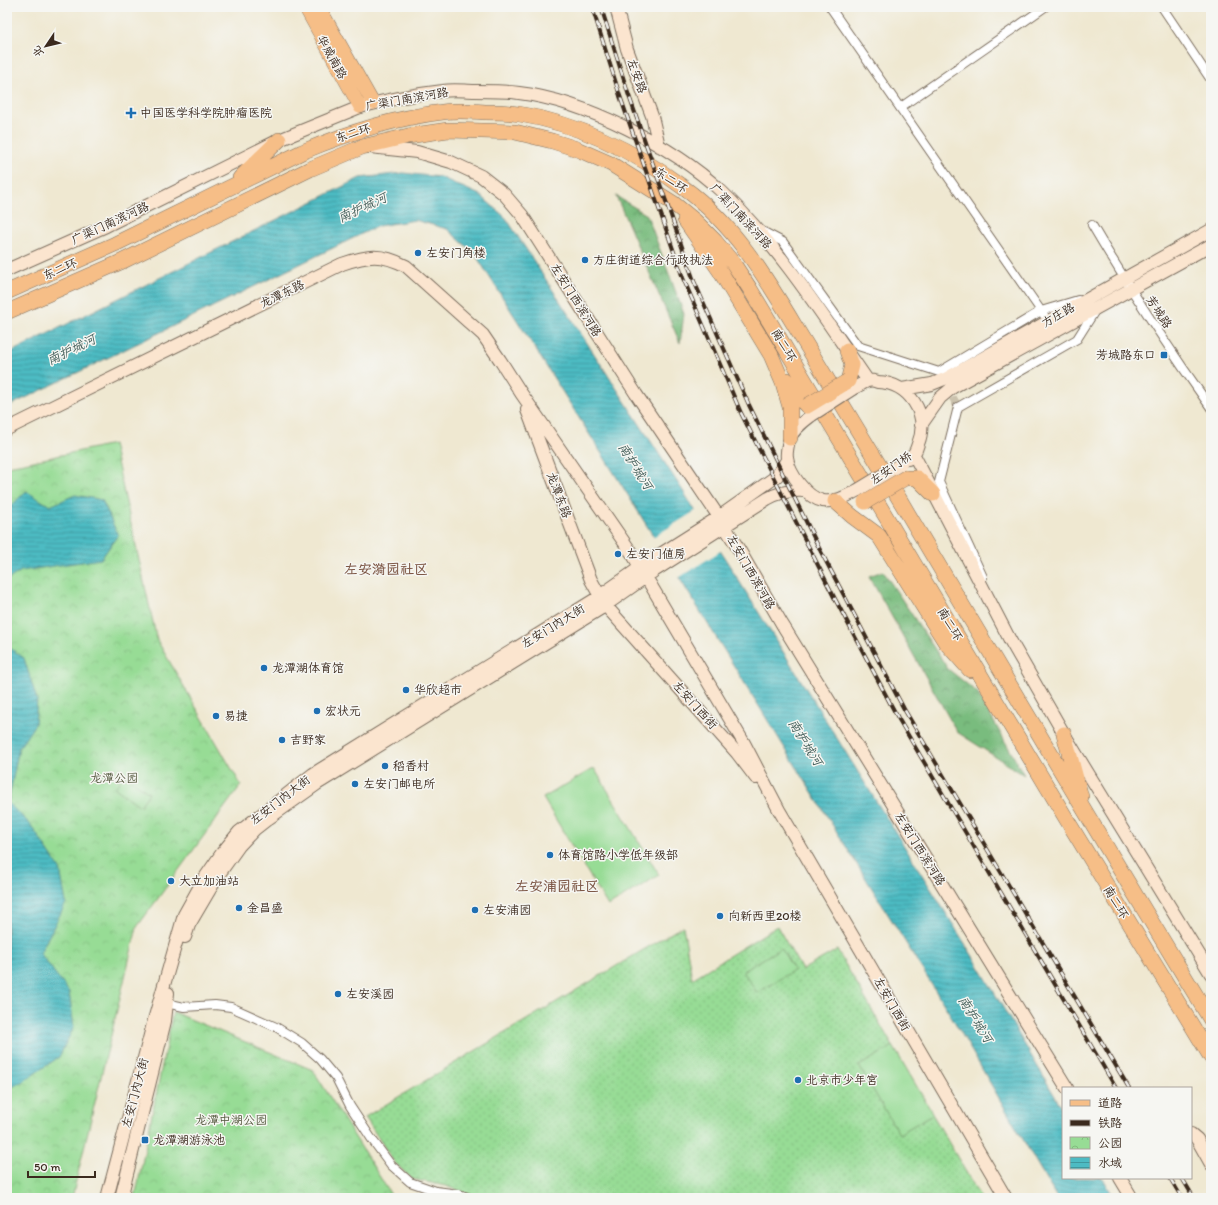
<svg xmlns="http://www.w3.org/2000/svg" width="1218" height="1205" viewBox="0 0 1218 1205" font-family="Itim,'LXGW WenKai TC',sans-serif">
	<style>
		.forest { fill: url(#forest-crowns); stroke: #5a734e }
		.park { fill: url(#park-crowns); stroke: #69835a }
		.garden { fill: url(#garden-dots); stroke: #69835a }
		.pitch { fill: #97dc95; stroke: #69835a }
		.water { fill: url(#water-rules); stroke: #447270 }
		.pier { fill: #efe8d1 }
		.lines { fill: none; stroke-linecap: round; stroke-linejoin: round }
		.street-tunnel { stroke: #cbc2ad; stroke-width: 8; stroke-dasharray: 8 4; stroke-linecap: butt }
		.street-casing { stroke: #7a6c5d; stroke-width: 10 }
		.secondary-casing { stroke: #7a6c5d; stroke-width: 14 }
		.primary-casing { stroke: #7a6c5d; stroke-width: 14 }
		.highway-casing { stroke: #7a6c5d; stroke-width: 16 }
		.street { stroke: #fff; stroke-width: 8 }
		.secondary { stroke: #fbe5cf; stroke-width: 12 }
		.primary { stroke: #f6be87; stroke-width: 13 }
		.highway { stroke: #f6be87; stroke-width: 15 }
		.rail-casing { stroke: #3b2a1e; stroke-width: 4 }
		.rail { stroke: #f6f6f2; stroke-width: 2.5; stroke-dasharray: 8; stroke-linecap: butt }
		.secondary-bridge-casing { stroke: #7a6c5d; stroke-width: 14; stroke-linecap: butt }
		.highway-bridge-casing { stroke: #7a6c5d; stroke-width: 16; stroke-linecap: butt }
		.secondary-bridge { stroke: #fbe5cf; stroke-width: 12 }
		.highway-bridge { stroke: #f6be87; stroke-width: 15 }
		.poi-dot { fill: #1f6fb2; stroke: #f6f6f2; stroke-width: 1.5 }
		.labels { text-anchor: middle; stroke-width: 3; stroke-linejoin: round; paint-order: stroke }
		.street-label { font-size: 12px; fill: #3b2a1e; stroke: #f6f6f2 }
		.poi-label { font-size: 12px; fill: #3b2a1e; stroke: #f6f6f2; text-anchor: start }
		.park-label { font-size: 12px; fill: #52563c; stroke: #f6f6f2 }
		.water-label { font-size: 13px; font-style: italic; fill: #415d58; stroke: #f6f6f2 }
		.quarter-label { font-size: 14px; font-weight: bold; fill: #7e5847; stroke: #f6f6f2 }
	</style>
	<defs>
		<pattern id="forest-crowns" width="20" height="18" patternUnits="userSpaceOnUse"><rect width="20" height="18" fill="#79bc7e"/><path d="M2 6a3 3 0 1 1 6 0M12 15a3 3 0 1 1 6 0" fill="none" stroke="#649967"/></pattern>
		<pattern id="park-crowns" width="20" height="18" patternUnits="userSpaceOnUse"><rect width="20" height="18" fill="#97dc95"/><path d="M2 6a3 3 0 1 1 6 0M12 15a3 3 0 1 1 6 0" fill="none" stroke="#83bd80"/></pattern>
		<pattern id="garden-dots" width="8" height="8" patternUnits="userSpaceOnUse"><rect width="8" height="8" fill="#97dc95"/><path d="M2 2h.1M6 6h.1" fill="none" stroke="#83bd80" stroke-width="1.8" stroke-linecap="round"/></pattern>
		<pattern id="water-rules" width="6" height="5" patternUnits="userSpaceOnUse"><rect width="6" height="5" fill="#4dbbc3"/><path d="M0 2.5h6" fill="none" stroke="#41989e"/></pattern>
	</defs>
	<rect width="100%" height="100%" fill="#f6f6f2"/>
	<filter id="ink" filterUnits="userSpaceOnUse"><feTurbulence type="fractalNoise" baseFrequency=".025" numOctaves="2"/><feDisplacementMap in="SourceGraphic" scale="8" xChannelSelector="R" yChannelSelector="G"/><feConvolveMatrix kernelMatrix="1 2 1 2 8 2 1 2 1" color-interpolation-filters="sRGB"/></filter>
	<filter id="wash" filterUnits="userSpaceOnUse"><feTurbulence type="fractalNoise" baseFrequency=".012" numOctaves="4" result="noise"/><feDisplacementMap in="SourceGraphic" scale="16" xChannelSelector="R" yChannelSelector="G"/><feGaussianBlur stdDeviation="0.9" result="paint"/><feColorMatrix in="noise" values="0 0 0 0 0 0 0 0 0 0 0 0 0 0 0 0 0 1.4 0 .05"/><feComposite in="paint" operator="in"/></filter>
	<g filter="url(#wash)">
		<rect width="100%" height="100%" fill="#efe8d1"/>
		<path class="forest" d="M 616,196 L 647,215 L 684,314 L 680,343 Z
			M 883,571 L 948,669 L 977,692 L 1024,775 L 957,732 L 869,576 Z"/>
		<path class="park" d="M 113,444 L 157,640 L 241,785 L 137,927 L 72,1198 L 7,1198 L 7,466 L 24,463 Z
			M 173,1012 L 313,1070 L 393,1198 L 135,1198 Z"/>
		<path class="garden" d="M 683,926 L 692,979 L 777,926 L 802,970 L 837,950 L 981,1198 L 476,1198 L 446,1186 L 412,1179 L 394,1162 L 365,1117 Z"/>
		<path class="pitch" d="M 594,768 L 659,875 L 608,906 L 543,798 Z
			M 124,775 L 149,793 L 140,806 L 115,788 Z
			M 781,948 L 794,970 L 757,993 L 743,971 Z
			M 893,1046 L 933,1114 L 899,1134 L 859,1066 Z"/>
		<path class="water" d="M 403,173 L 440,177 L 480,195 L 506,218 L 683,491 L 977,963 L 1063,1110 L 1063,1178 L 1103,1178 L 1114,1198 L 1057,1198 L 953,1019 L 621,484 L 475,254 L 447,229 L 415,220 L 378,226 L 7,407 L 7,354 L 360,178 Z
			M 26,491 L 50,506 L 75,495 L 102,500 L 118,535 L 101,559 L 21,571 L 7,580 L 7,510 Z
			M 7,646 L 24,658 L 37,700 L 35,724 L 19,748 L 8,803 L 30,824 L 60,869 L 66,903 L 40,953 L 69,992 L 74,1027 L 59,1057 L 25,1080 L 7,1090 Z"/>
		<path class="pier" d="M 697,510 L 722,550 L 677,579 L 652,538 Z"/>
	</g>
	<g filter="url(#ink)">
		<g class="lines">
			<path class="street-tunnel" d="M 947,387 L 958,407"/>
			<g class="street-casing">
				<path id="street" d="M 830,7 L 1048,321
					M 1162,7 L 1211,80
					M 901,107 L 1045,7
					M 1092,225 C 1129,288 1169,349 1211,408
					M 762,231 L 783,242 L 858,346 L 939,372 L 1041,311 L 1078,300
					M 983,577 L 939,482 L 958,407 L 1077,339 L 1096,309
					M 162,1002 L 184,1007 L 215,1005 L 231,1007 L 276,1027 L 302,1043 L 320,1059 L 336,1078 L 350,1106 L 371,1138 L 391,1165 L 410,1182 L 436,1191 L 459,1194 L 470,1198"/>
			</g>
			<g class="secondary-casing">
				<path id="secondary" d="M 616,7 L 627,49 L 652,116 L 659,146
					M 370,147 L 417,152 L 451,162 L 481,176 L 504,194 L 522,215 L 636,394 L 719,517 L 741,553 L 782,624 L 1067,1088
					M 7,270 L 106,226 L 279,140 L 360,107 C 386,100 417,94 443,91 C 454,89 465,91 475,91 C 490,91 505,91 519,93 C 585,101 673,146 721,191 C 779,246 823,316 868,381
					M 854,388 C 859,386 864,382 868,381 C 871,380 875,381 878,382 C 909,383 930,414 918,444 C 916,451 914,455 908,459
					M 902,389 L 932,384 L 947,378 L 1211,230
					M 527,410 L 591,580 L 605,605 L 737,753 L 756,778
					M 812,415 C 804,421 793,429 789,440 C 788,445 786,452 787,458 C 789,474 807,498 823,501 C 835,503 847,496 858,490
					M 921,425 L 940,398 L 953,387 L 1211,245
					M 7,429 L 342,264 C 368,255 381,253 406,266 L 483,335 L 500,360 L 521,393 L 633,555 L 744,743 L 779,810 L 1006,1198
					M 914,455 L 1010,640 L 1064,734 L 1211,974
					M 185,937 L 189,925 L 219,874 L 239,846 L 255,829 L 269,818 L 317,784 L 600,609 L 654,571 L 767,499 C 779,492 791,490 805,491
					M 1191,1134 L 1197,1139 L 1211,1164
					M 1120,1178 L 1132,1198
					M 107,1198 L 154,1020 L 184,915 L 204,879 L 222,853 L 239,832 L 313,774 L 594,600 L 648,562 L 719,517 L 777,476 L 787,460
					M 121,1198 L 165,1021 L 168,993"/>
			</g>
			<g class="primary-casing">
				<path id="primary" d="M 305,7 L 360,107
					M 319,7 L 373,103"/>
			</g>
			<g class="highway-casing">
				<path id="highway" d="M 240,178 L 279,140
					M 685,220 L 720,271 L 771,355 L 783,383 L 790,407 L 790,438
					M 7,292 L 115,244 L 302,152 C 347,133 394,118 443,112 C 456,110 471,111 485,112 C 496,112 508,112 519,114 C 579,124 636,152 684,188 C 738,227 770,285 804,341 C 833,389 862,437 891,485 C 997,664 1103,843 1211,1020
					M 7,312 L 123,261 L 310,169 L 362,147 L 408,136 L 448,130 L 515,132 L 552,141 L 577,149 L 611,164 L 673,203 L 695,221 L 715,241 L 733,263 L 750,289 L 1070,825 L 1211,1057
					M 847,351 L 852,365 L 848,381
					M 787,380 L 801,400 L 807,406
					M 905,478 L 917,478 L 933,494
					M 835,501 L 852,516 L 879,536 L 946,643 L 970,670
					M 1064,734 L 1081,797"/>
			</g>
			<use href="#street" class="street"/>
			<use href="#secondary" class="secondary"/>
			<use href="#primary" class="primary"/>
			<use href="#highway" class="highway"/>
			<g class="rail-casing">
				<path id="rail" d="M 592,7 L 620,96 L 683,278 L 741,413 L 834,597 L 898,718 L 1116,1088
					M 601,7 L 628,93 L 694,281 L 749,405 L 819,548 L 904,709 L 1129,1088
					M 1170,1178 L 1182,1198
					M 1182,1178 L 1194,1198"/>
			</g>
			<use href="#rail" class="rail"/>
			<g class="secondary-bridge-casing">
				<path id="secondary-bridge" d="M 812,415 L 854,388
					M 858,490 L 901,464"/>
			</g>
			<g class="highway-bridge-casing">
				<path id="highway-bridge" d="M 807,406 L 848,381
					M 865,502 L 905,478"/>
			</g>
			<use href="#secondary-bridge" class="secondary-bridge"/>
			<use href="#highway-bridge" class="highway-bridge"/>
		</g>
	</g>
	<g class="poi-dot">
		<path d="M129 107h4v4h4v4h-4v4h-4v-4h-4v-4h4z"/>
		<circle cx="418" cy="253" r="4"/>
		<circle cx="585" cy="260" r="4"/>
		<rect x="1160" y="351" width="8" height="8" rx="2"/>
		<circle cx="618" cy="554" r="4"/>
		<circle cx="264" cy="668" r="4"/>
		<circle cx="406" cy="690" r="4"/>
		<circle cx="317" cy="711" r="4"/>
		<circle cx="216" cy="716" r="4"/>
		<circle cx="282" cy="740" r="4"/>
		<circle cx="385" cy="766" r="4"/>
		<circle cx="355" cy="784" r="4"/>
		<circle cx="550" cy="855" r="4"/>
		<circle cx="171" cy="881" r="4"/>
		<circle cx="239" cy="908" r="4"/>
		<circle cx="475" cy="910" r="4"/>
		<circle cx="720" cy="916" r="4"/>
		<circle cx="338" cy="994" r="4"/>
		<circle cx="798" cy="1080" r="4"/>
		<rect x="141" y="1136" width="8" height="8" rx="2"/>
	</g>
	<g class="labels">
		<g class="street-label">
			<text transform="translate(332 57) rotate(61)" y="4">华威南路</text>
			<text transform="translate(637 76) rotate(70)" y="4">左安路</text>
			<text transform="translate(407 99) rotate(-10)" y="4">广渠门南滨河路</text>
			<text transform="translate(353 133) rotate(-18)" y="4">东二环</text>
			<text transform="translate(671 180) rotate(34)" y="4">东二环</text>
			<text transform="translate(741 216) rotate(47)" y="4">广渠门南滨河路</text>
			<text transform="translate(110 223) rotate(-25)" y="4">广渠门南滨河路</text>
			<text transform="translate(60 269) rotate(-24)" y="4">东二环</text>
			<text transform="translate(282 294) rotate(-26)" y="4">龙潭东路</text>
			<text transform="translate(576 300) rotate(58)" y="4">左安门西滨河路</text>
			<text transform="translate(1159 312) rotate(57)" y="4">芳城路</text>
			<text transform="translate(1058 315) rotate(-30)" y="4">方庄路</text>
			<text transform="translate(784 345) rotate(59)" y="4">南二环</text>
			<text transform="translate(891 468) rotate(-35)" y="4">左安门桥</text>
			<text transform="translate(559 495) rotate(69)" y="4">龙潭东路</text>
			<text transform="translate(751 572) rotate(60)" y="4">左安门西滨河路</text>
			<text transform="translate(950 624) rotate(59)" y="4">南二环</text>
			<text transform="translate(553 626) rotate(-32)" y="4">左安门内大街</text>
			<text transform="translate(695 705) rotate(48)" y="4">左安门西街</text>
			<text transform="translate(280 800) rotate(-38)" y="4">左安门内大街</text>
			<text transform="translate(920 849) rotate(58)" y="4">左安门西滨河路</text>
			<text transform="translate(1116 902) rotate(59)" y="4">南二环</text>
			<text transform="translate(892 1004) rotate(60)" y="4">左安门西街</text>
			<text transform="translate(135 1093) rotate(-75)" y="4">左安门内大街</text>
		</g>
		<g class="poi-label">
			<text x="140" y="117">中国医学科学院肿瘤医院</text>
			<text x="426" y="257">左安门角楼</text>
			<text x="593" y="264">方庄街道综合行政执法</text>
			<text x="1156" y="359" text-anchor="end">芳城路东口</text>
			<text x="626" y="558">左安门值房</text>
			<text x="272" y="672">龙潭湖体育馆</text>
			<text x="414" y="694">华欣超市</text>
			<text x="325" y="715">宏状元</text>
			<text x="224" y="720">易捷</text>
			<text x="290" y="744">吉野家</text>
			<text x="393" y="770">稻香村</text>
			<text x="363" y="788">左安门邮电所</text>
			<text x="558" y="859">体育馆路小学低年级部</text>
			<text x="179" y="885">大立加油站</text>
			<text x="247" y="912">金昌盛</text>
			<text x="483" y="914">左安浦园</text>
			<text x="728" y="920">向新西里20楼</text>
			<text x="346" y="998">左安溪园</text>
			<text x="806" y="1084">北京市少年宫</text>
			<text x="153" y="1144">龙潭湖游泳池</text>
		</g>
		<g class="park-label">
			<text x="114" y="782">龙潭公园</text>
			<text x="231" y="1124">龙潭中湖公园</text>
		</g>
		<g class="water-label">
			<text transform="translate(362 207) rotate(-25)" y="5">南护城河</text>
			<text transform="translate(71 349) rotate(-26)" y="5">南护城河</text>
			<text transform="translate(636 466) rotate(58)" y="5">南护城河</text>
			<text transform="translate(806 742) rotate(58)" y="5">南护城河</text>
			<text transform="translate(976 1019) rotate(58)" y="5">南护城河</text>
		</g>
		<g class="quarter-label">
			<text x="386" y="574">左安漪园社区</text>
			<text x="557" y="891">左安浦园社区</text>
		</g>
	</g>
	<rect width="1218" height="1205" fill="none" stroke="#f6f6f2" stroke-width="24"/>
	<rect x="1062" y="1087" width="130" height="92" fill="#f6f6f2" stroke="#aba49d"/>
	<rect x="1070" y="1100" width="20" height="6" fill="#f6be87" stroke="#aba49d"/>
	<text x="1098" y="1107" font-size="12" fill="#3b2a1e">道路</text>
	<rect x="1070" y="1120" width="20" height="6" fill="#3b2a1e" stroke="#aba49d"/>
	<text x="1098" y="1127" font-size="12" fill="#3b2a1e">铁路</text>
	<rect x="1070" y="1137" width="20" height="12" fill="url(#park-crowns)" stroke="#aba49d"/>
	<text x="1098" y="1147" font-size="12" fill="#3b2a1e">公园</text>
	<rect x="1070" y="1157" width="20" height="12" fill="url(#water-rules)" stroke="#aba49d"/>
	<text x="1098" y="1167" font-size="12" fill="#3b2a1e">水域</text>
	<g transform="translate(46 46) rotate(235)" stroke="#f6f6f2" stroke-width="3" paint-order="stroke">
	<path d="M0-3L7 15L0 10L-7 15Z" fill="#3b2a1e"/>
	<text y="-6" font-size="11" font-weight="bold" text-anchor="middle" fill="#3b2a1e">北</text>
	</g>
	<path d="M28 1171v6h67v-6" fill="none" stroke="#3b2a1e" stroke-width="2"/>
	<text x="34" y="1171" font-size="12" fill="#3b2a1e" stroke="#f6f6f2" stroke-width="3" paint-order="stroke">50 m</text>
</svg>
